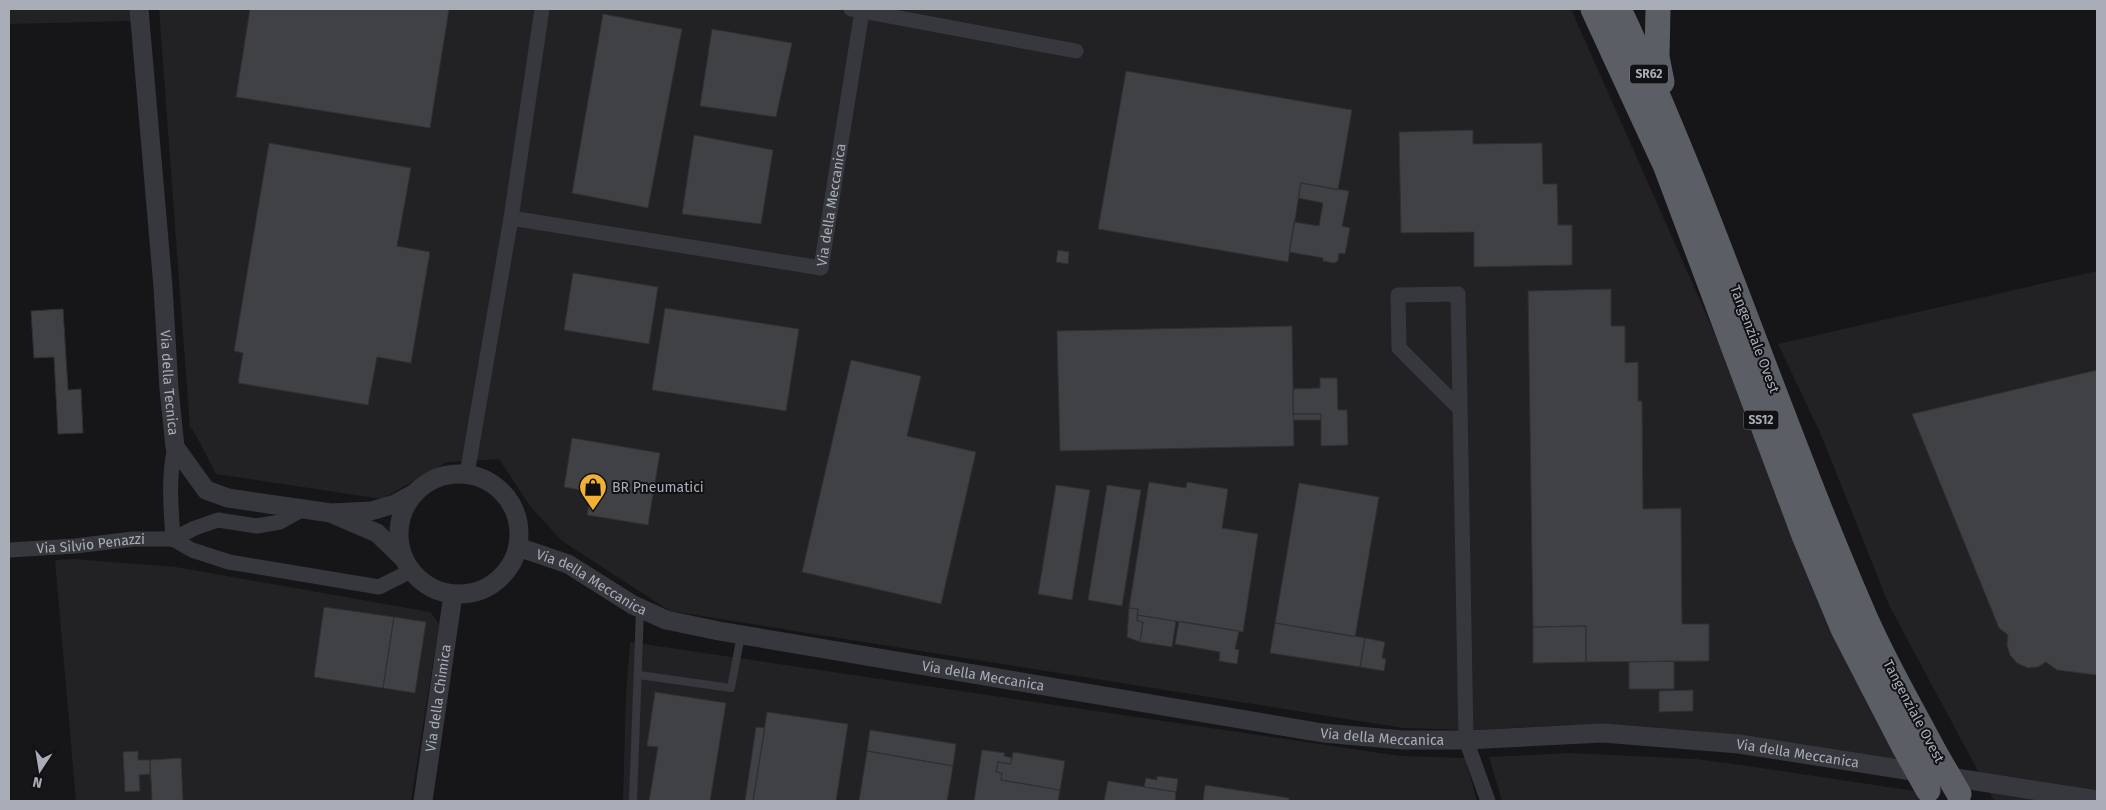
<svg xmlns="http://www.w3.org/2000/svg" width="2106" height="810" viewBox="0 0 2106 810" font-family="'Fira Sans',sans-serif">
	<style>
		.built { fill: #222225 }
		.building { fill: #404145; stroke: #303034 }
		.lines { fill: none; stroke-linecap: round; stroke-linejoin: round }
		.service { stroke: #37383d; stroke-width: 8 }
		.minor { stroke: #37383d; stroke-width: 15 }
		.tertiary { stroke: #37383d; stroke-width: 19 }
		.trunk { stroke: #5b5e65; stroke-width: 25 }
		.trunk-bridge { stroke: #5b5e65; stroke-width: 25 }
		.labels { text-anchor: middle; stroke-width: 4; stroke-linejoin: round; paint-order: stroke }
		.shield { fill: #111113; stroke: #7b7e86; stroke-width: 1 }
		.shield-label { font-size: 12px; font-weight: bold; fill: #a8adb8 }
		.street-label { font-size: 14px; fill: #a8adb8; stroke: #111113 }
		.poi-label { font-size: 14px; fill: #a8adb8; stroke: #111113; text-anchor: start }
	</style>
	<rect width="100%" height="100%" fill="#161618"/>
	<path class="built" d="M 9,9 L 130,9 L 131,21 L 9,24 Z
		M 159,9 L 1571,9 L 1904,761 L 1699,731 L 1568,725 L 1474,730 L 1403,728 L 670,611 L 562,541 L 530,506 L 499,459 L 447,462 L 382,499 L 216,474 L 192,428 L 190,429 Z
		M 2097,271 L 2097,801 L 1994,801 L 1889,605 L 1822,437 L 1778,344 Z
		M 73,559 L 176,567 L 430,612 L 439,624 L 411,801 L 76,801 L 55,560 Z
		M 630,642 L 1400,756 L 1465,758 L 1477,801 L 623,801 L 626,694 Z
		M 1568,753 L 1696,759 L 1741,765 L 1921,792 L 1926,801 L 1502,801 L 1489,757 Z"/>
	<path class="building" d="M 250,9 L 449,9 L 430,128 L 236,97 Z
		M 603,14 L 682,29 L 648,208 L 572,193 Z
		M 712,29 L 792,43 L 776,117 L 700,106 Z
		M 1126,71 L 1352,110 L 1338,190 L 1301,183 L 1288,262 L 1098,229 Z
		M 1473,130 L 1473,144 L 1542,143 L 1543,184 L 1557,184 L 1558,225 L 1572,225 L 1572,265 L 1474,267 L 1474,232 L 1401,233 L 1399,132 Z
		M 694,135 L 773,150 L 761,224 L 682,214 Z
		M 269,143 L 411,168 L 397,246 L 430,252 L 411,363 L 377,357 L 368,405 L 238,383 L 243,353 L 234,351 Z
		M 1301,183 L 1349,191 L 1342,226 L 1350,228 L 1345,254 L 1339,253 L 1338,261 L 1334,263 L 1323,261 L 1323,258 L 1289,252 L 1294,222 L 1319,226 L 1323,203 L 1298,198 Z
		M 1058,250 L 1069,252 L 1068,264 L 1056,262 Z
		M 573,273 L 658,287 L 649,344 L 564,330 Z
		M 1611,289 L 1611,326 L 1625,326 L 1625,363 L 1638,362 L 1638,401 L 1642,401 L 1643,509 L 1681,508 L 1682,624 L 1709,624 L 1709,661 L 1586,662 L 1586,626 L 1533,627 L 1528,291 Z
		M 665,308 L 799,329 L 786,411 L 652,390 Z
		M 63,309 L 68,390 L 81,389 L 83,433 L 58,434 L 54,357 L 34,358 L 31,311 Z
		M 1292,326 L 1294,446 L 1060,451 L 1057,331 Z
		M 851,360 L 921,376 L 907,436 L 976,452 L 941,604 L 802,572 Z
		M 2097,370 L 2097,675 L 2057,670 L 2046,662 L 2038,667 L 2028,668 L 2017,663 L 2010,655 L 2007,645 L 2008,635 L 1999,628 L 1912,414 Z
		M 1320,378 L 1337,378 L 1338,410 L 1347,410 L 1348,445 L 1321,446 L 1321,414 L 1293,414 L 1293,389 L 1320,388 Z
		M 1293,414 L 1321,414 L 1321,420 L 1294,420 Z
		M 572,438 L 660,453 L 648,525 L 587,515 L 591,492 L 564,487 Z
		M 1149,482 L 1186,488 L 1187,482 L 1228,489 L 1222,528 L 1258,534 L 1243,632 L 1137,615 L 1138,609 L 1129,608 Z
		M 1299,483 L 1379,497 L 1355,637 L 1275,623 Z
		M 1056,485 L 1090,490 L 1072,600 L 1038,594 Z
		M 1107,485 L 1141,490 L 1122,606 L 1088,600 Z
		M 324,607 L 394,617 L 383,688 L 314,677 Z
		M 1129,608 L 1138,609 L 1137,621 L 1143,622 L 1140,642 L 1127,637 Z
		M 1137,615 L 1176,621 L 1172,647 L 1140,642 L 1143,622 L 1137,621 Z
		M 394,617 L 426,622 L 415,693 L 383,688 Z
		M 1179,621 L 1239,631 L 1235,649 L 1239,650 L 1237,664 L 1219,661 L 1220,652 L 1175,644 Z
		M 1275,623 L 1365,638 L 1360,667 L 1270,653 Z
		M 1586,626 L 1586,662 L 1533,663 L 1533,627 Z
		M 1365,638 L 1385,642 L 1382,658 L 1386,659 L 1384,671 L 1360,667 Z
		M 1674,661 L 1674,689 L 1629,689 L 1629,662 Z
		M 1693,690 L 1693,711 L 1659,712 L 1659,691 Z
		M 655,692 L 726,703 L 710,801 L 649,801 L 658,747 L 647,746 Z
		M 767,712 L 848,724 L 836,801 L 753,801 Z
		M 756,727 L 765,728 L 753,801 L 745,801 Z
		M 870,730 L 956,744 L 953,766 L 867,751 Z
		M 982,750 L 1005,753 L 1004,756 L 1012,758 L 1011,764 L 998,762 L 996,772 L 1002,773 L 1001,780 L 1060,790 L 1058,801 L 974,801 Z
		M 138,751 L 138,760 L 150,760 L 150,774 L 139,775 L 140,791 L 125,792 L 123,752 Z
		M 867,751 L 953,766 L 947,801 L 859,801 Z
		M 1013,752 L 1065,761 L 1060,790 L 1001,780 L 1002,773 L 996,772 L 998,762 L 1011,764 Z
		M 181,758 L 183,801 L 152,801 L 150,760 Z
		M 1157,776 L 1178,779 L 1176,792 L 1144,787 L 1146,778 L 1157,780 Z
		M 1108,781 L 1176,792 L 1175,801 L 1104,801 Z
		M 1205,785 L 1289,798 L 1289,801 L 1203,801 Z"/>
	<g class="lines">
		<path class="service" d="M 639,675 L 731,688 L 741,635
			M 633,801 L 640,610"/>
		<g class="minor">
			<path d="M 851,9 L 1076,51"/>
			<path id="s1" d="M 511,218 L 821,268 L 862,11"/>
			<path d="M 1460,409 L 1399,348 L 1398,295 L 1458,294 L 1466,740 L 1488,801"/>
			<path d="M 467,474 L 511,218 L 542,9"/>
			<path d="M 173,539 L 192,550 L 229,562 L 379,587 L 411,571"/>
			<path d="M 173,539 C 171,509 168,476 175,447"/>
			<path id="s2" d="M 9,550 L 75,546 L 133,539 L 173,539 L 195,528 L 218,520 L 257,526 L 280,522 L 303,509"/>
		</g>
		<g class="tertiary">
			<path id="s3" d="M 139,9 L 163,287 L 169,389 L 175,447 L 206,490 L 228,498 L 331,513 L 371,511 L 395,504 L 415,493"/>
			<circle cx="459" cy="534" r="60"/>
			<path d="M 335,515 L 377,533 L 403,558"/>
			<path id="s4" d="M 518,547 L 568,564 L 633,605 L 666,620 L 719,631 L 1323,733 L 1403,740 L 1466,740 L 1603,733 L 1739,744 L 2097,800"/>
			<path id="s5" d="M 423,801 L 453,595"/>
		</g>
		<path class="trunk" d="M 1593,9 L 1666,167 L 1805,538 L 1843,629 L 1904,747
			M 1619,9 C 1711,205 1776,412 1862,610 C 1882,658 1910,705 1934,751
			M 1658,9 L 1657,57 L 1662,82"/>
		<path class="trunk-bridge" d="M 1904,747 L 1928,790
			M 1934,751 L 1959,794"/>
	</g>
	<defs>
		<g id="shop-pin" transform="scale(1.4375)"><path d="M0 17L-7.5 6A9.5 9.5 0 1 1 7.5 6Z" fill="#f2b134" stroke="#111113"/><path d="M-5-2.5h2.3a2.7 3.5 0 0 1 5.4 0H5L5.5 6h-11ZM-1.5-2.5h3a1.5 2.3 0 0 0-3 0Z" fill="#111"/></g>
	</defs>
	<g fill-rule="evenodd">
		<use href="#shop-pin" x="593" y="487"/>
	</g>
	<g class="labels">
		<g class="shield">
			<rect x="1630" y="64.5" width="38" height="19" rx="4"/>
			<rect x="1743.5" y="410.5" width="35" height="19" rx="4"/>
		</g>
		<g class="shield-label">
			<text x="1649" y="78">SR62</text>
			<text x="1761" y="424">SS12</text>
		</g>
		<g class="street-label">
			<text dy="5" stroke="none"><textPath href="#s1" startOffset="378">Via della Meccanica</textPath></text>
			<text transform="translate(1755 339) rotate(69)" y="5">Tangenziale Ovest</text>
			<text dy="5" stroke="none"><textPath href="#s3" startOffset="375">Via della Tecnica</textPath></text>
			<text dy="5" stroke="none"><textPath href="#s2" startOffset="82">Via Silvio Penazzi</textPath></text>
			<text dy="5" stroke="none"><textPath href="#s4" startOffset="82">Via della Meccanica</textPath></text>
			<text dy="5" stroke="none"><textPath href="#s4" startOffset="488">Via della Meccanica</textPath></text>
			<text dy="5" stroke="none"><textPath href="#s5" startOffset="104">Via della Chimica</textPath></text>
			<text transform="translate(1914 711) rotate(62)" y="5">Tangenziale Ovest</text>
			<text dy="5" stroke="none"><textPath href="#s4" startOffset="892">Via della Meccanica</textPath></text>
			<text dy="5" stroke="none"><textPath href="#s4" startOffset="1309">Via della Meccanica</textPath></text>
		</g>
		<g class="poi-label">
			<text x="612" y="492">BR Pneumatici</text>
		</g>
	</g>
	<rect width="2106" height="810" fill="none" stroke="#a8adb8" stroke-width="20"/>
	<g transform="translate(40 770) rotate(192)" stroke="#111113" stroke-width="4" paint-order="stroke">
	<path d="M0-4L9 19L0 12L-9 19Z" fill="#a8adb8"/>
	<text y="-8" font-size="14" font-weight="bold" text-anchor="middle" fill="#a8adb8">N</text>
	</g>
</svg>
